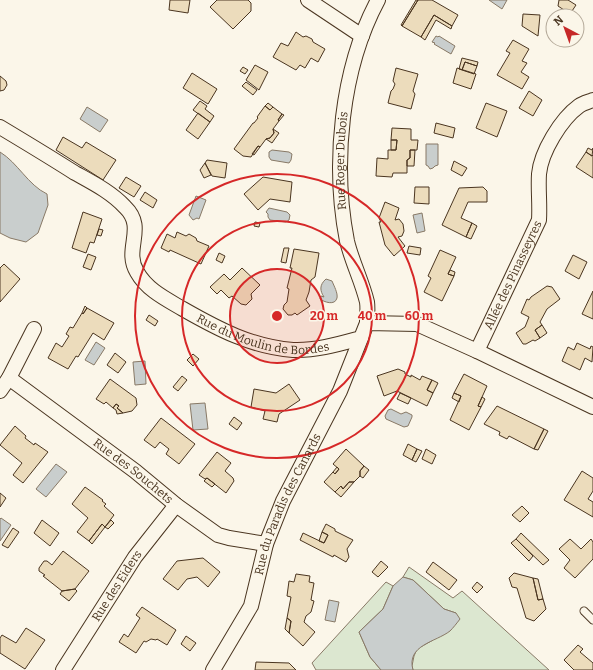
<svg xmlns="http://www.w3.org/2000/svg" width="593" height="670" viewBox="0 0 593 670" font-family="Bitter,serif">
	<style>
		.green { fill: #dce7d0; stroke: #887966 }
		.water { fill: #c9cecd; stroke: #887966 }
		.building { fill: #ecdcbc; stroke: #4a3520 }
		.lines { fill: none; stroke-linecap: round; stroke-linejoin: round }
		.service-casing { stroke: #4a3520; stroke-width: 9 }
		.minor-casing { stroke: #4a3520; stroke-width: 16 }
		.service { stroke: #fbf6e9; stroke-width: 7 }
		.minor { stroke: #fbf6e9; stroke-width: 14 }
		.ring { fill: none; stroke: #d62828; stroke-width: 2 }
		.labels { text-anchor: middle; stroke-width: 3; stroke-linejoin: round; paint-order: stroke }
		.street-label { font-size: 12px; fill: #4a3520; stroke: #fbf6e9 }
		.centre { fill: #d62828; stroke: #fbf6e9; stroke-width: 2 }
		.ring-label { font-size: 12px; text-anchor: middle; font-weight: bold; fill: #d62828; stroke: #fbf6e9; stroke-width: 3; stroke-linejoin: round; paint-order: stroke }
	</style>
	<rect width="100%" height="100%" fill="#fbf6e9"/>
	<path class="green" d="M 409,567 L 453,598 L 462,591 L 549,670 L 413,670 L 412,666 L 414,656 L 417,649 L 433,640 L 456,613 L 444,609 L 413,580 L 403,577 Z
		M 386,582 L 393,586 L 383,609 L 359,632 L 370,657 L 381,670 L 316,670 L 312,663 Z"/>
	<path class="water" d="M 489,0 L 507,0 L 502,9 Z
		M 436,36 L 438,37 L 439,36 L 455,46 L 451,54 L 434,44 L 435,43 L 432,42 Z
		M 87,107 L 108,120 L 100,132 L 80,119 Z
		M 426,144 L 438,144 L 438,165 L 435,166 L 433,168 L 430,169 L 428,166 L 426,165 Z
		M 272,150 L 289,152 L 292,154 L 291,160 L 289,163 L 271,160 L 269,157 L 269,152 Z
		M 0,152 C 18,163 28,185 47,194 L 48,205 L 38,233 L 26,242 L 10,238 L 0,233 Z
		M 196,196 L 206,200 L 199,219 L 197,218 L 193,220 L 189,215 Z
		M 269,208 L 287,212 L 290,215 L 289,220 L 286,222 L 270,220 L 268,217 L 268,214 L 266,212 Z
		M 422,213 L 425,231 L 417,233 L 413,215 Z
		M 326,279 L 332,281 C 334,286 338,293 337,298 C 335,306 324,302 320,299 L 321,296 L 324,297 C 320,291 319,285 326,279 Z
		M 96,342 L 105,348 L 94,365 L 85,360 Z
		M 145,361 L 146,384 L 135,385 L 133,362 Z
		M 205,403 L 208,429 L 193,430 L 190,404 Z
		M 391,409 L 401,414 L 406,412 L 412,415 L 412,417 L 408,426 L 404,427 L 386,419 L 385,416 L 388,410 Z
		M 56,464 L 67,472 L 46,497 L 36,489 Z
		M 1,518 L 11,525 L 0,541 L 0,519 Z
		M 403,577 L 413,580 L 444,609 L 456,613 L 460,619 C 457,623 453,628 450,631 C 436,642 406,645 413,670 L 381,670 L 370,657 L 359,632 L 383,609 L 393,586 Z
		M 329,600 L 339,602 L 335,622 L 325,620 Z"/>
	<path class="building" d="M 170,0 L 190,0 L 188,13 L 169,10 Z
		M 217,0 L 248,0 L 251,3 L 251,11 L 233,29 L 210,7 Z
		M 416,0 L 418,0 L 402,26 L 401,25 Z
		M 418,0 L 432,0 L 458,15 L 452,26 L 434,15 L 421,37 L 402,26 Z
		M 559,0 L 568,0 L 576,5 L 570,14 L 558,6 Z
		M 523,14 L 540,15 L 538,36 L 522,26 Z
		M 434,15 L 452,26 L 451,29 L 436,20 L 425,40 L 421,37 Z
		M 296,32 L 303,37 L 306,36 L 312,39 L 313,42 L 325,49 L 318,62 L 311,58 L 305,68 L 300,65 L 296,70 L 273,57 L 281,43 L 288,46 Z
		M 513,40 L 529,49 L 522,61 L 527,63 L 521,72 L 529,77 L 522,89 L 497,75 L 510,53 L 506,51 Z
		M 462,58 L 478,62 L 477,66 L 465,62 L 462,70 L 459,69 Z
		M 465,62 L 477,66 L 474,74 L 462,70 Z
		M 255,65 L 268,72 L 259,90 L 246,80 Z
		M 243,67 L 248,70 L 245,74 L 240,71 Z
		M 396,68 L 418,74 L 413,91 L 415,94 L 411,109 L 388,103 L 391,91 L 393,89 L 395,84 L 393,81 Z
		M 457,68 L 476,74 L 471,89 L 453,83 Z
		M 192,73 L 217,89 L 208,104 L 183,88 Z
		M 0,76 L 6,81 L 7,85 L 4,90 L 0,91 Z
		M 246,82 L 257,90 L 253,95 L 242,86 Z
		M 529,91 L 542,100 L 533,116 L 519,108 Z
		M 200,101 L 207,106 L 205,109 L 214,116 L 210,122 L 193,110 Z
		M 268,103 L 273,107 L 270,110 L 265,106 Z
		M 486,103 L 507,111 L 497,137 L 476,128 Z
		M 265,106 L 270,110 L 273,107 L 282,114 L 278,120 L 279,121 L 273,129 L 274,133 L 270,138 L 266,139 L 260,147 L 258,146 L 251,157 L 243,156 L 234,149 L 253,123 L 254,123 L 258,118 L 257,117 Z
		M 198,113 L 210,122 L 198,139 L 186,130 Z
		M 282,114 L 284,115 L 279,121 L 278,120 Z
		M 436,123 L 455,128 L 453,138 L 434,133 Z
		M 392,128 L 411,129 L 411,140 L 418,140 L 417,150 L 410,150 L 410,158 L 407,160 L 407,173 L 393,173 L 392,177 L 376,176 L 377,158 L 388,159 L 388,150 L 396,150 L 397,140 L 391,140 Z
		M 273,129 L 279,133 L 272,143 L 266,139 L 270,138 L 274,133 Z
		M 63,137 L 82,148 L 86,142 L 116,160 L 103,180 L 56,150 Z
		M 391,140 L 397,140 L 396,150 L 391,150 Z
		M 258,146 L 260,147 L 254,155 L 252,154 Z
		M 588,148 L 592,150 L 593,148 L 592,156 L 586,152 Z
		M 410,150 L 415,150 L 414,166 L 407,166 L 407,160 L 410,158 Z
		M 586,152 L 592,156 L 593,155 L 593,178 L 576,167 Z
		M 207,160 L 227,163 L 225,178 L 212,176 L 205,163 Z
		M 454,161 L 467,168 L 462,176 L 451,170 Z
		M 205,163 L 211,175 L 204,178 L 200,170 Z
		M 126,177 L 141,186 L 134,197 L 119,188 Z
		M 263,177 L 292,182 L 290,202 L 270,199 L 258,210 L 244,194 Z
		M 415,187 L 429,187 L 429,204 L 414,203 Z
		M 483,187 L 487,191 L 487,202 L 468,202 L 461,218 L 472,223 L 466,237 L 442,225 L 459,188 Z
		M 145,192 L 157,200 L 153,208 L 140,200 Z
		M 385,202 L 399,208 L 395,220 L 399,219 L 403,224 L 404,231 L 402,236 L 398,237 L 405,246 L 394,256 L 385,245 L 379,222 L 381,222 L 379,218 Z
		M 83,212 L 102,219 L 94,243 L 90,242 L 86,253 L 72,248 Z
		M 255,222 L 260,223 L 259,227 L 254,226 Z
		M 472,223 L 477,226 L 471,239 L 466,237 Z
		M 99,229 L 103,230 L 101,236 L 97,235 Z
		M 177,232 L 186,236 L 189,234 L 196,238 L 197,241 L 209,246 L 201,264 L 170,250 L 169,252 L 161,248 L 167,234 L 175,238 Z
		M 409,246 L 421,248 L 420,255 L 407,253 Z
		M 284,248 L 289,248 L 286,263 L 281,262 Z
		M 294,249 L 319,253 L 315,277 L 311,280 L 309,292 L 306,300 L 310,306 L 297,315 L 295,313 L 292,315 L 288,315 L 283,309 L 284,305 L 287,302 L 289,289 L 287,288 L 292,268 L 290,268 Z
		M 440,250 L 456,257 L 448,274 L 454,276 L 442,301 L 424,292 L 431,278 L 428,276 Z
		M 219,253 L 225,256 L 222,263 L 216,260 Z
		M 88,254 L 96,257 L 91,270 L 83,267 Z
		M 573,255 L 587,262 L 579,279 L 565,271 Z
		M 4,264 L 20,279 L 0,302 L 0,268 Z
		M 242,268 L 260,285 L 251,294 L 252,299 L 246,305 L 241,304 L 232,296 L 229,298 L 221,290 L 217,294 L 210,287 L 224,274 L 230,280 Z
		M 450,270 L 455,272 L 454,276 L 448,274 Z
		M 547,286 L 552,287 L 560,299 L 547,309 L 540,322 L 542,325 L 535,330 L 540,338 L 535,341 L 533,340 L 526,344 L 523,344 L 516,333 L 525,327 L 529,317 L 521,313 L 527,299 L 529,300 L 531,297 Z
		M 593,291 L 593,319 L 582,314 Z
		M 85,306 L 87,308 L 83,314 L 82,313 Z
		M 87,308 L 114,323 L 104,340 L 93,333 L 78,357 L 76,356 L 68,369 L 48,358 L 56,343 L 62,347 L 69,336 L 66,334 L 70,327 L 73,328 L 82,313 L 83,314 Z
		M 149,315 L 158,321 L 155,326 L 146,320 Z
		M 542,325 L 547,333 L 540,338 L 535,330 Z
		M 577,343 L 590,349 L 591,346 L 593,347 L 592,362 L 585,358 L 580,370 L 562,361 L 568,347 L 574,350 Z
		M 115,353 L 126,362 L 118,373 L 107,365 Z
		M 193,354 L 199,359 L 193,366 L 187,360 Z
		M 398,369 L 405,372 L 405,374 L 411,377 L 411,375 L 420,380 L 422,376 L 432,380 L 427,390 L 433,393 L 427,406 L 397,391 L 384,396 L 377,376 Z
		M 464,374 L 487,386 L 478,406 L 481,407 L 469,430 L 450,420 L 461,396 L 454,393 Z
		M 182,376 L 187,380 L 178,391 L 173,387 Z
		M 110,379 L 136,398 L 137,405 L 132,411 L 123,413 L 117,408 L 119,406 L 116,404 L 113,408 L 106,402 L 104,404 L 96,399 Z
		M 432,380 L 438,383 L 433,393 L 427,390 Z
		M 289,384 L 300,400 L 279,414 L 277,422 L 263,419 L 265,411 L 251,407 L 254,389 L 276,393 Z
		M 400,393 L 411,398 L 408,404 L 397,399 Z
		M 454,393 L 461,396 L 459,402 L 452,398 Z
		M 482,397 L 485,399 L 481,407 L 478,406 Z
		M 116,404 L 119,406 L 117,408 L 123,413 L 117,414 L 116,410 L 113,408 Z
		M 497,406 L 544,429 L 534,449 L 509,436 L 507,439 L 499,435 L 500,432 L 484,424 Z
		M 234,417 L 242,423 L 237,430 L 229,424 Z
		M 161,418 L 195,444 L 179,464 L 166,454 L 169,449 L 160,442 L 155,448 L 144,440 Z
		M 15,426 L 26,436 L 25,438 L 34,445 L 35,443 L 48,452 L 23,483 L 13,475 L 22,463 L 0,445 Z
		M 544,429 L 548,431 L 538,450 L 534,449 Z
		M 408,444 L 417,449 L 412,460 L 403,455 Z
		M 346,449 L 364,466 L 360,471 L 360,476 L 354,482 L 349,482 L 343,489 L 341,486 L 335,492 L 324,482 L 333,472 L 335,474 L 339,469 L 333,464 Z
		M 417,449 L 422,451 L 416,462 L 412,460 Z
		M 426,449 L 436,455 L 432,464 L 422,459 Z
		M 217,452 L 231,463 L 225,471 L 233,478 L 234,481 L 226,493 L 207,478 L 205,479 L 199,475 Z
		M 364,466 L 369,470 L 363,478 L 360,476 L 360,471 Z
		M 337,467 L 339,469 L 335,474 L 333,472 Z
		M 582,471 L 593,478 L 593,491 L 588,499 L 593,502 L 593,517 L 564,500 Z
		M 207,478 L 215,484 L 212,487 L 204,481 Z
		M 349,482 L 354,482 L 341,497 L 335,492 L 341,486 L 343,489 Z
		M 85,487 L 103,500 L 102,501 L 106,504 L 104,506 L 114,515 L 105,527 L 102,524 L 89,541 L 77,532 L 88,518 L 72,504 Z
		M 0,493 L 6,498 L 0,507 Z
		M 522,506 L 529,513 L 520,522 L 512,515 Z
		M 42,520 L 59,533 L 50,546 L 34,533 Z
		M 111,520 L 114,523 L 108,529 L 105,527 Z
		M 102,524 L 105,527 L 92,544 L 89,541 Z
		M 326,524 L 335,529 L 335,531 L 353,540 L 347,549 L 349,557 L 346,562 L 334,555 L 333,557 L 300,540 L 303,533 L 324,543 L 328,535 L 322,532 Z
		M 13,528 L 19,532 L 8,548 L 2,545 Z
		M 322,532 L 328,535 L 324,543 L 319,541 Z
		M 521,533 L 549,560 L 543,565 L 516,539 Z
		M 516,539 L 533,556 L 529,561 L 511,543 Z
		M 570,539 L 581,549 L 591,539 L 593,542 L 593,559 L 575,578 L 564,568 L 570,560 L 559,549 Z
		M 63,551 L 89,571 L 75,589 L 62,591 L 43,576 L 45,575 L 39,571 L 39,568 L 44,561 L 47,561 L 52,565 Z
		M 203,558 L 220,572 L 208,587 L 197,577 L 187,579 L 178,590 L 163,579 L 177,561 Z
		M 381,561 L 388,567 L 378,577 L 372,572 Z
		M 433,562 L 457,580 L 449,590 L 426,572 Z
		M 514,573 L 533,578 L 538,600 L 543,599 L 546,609 L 534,621 L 526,618 L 517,588 L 512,587 L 509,578 Z
		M 296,574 L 310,576 L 309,582 L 314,583 L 311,600 L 314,601 L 311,612 L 306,616 L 304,622 L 315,632 L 303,646 L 289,633 L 291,621 L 287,618 L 291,597 L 287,596 L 289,581 L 294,582 Z
		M 533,578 L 538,579 L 543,599 L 538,600 Z
		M 477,582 L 483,587 L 477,593 L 472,588 Z
		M 75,589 L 77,591 L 69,601 L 60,594 L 62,591 Z
		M 142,607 L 176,630 L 167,645 L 157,639 L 156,640 L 151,639 L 146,642 L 144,641 L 136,653 L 119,642 L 124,634 L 128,637 L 140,618 L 136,615 Z
		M 287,618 L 291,621 L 289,633 L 285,629 Z
		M 26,628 L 45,640 L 25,669 L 0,653 L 0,638 L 2,635 L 16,643 Z
		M 186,636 L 196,643 L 190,651 L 181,644 Z
		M 578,645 L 583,649 L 580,652 L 593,663 L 593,670 L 574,670 L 564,660 Z
		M 256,662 L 289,663 L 296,670 L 255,670 Z"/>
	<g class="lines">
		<g class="service-casing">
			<path id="service" d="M 584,611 L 593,620"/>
		</g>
		<g class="minor-casing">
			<g id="minor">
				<path d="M 308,0 L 362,36"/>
				<path id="s1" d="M 0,127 C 25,142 50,157 75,173 C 93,183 111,192 125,207 C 147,228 123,249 137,272 C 147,290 166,299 183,309 C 218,329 252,347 293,350 C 316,351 339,344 361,338 L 367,323 L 417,324 L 477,351 L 593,407"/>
				<path id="s2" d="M 367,323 C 367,316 368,308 367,302 C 362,281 352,262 347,241 C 332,164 341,69 378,0"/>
				<path id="s3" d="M 477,351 L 539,220 C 540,204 538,189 539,174 C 541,152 561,119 579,106 C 583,103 588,102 593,100"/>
				<path id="s4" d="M 9,378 L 135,471 L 176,505 L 218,535 L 229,538 L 266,544"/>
				<path d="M 0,391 L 9,378 L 34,329"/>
				<path id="s5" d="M 63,670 L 135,557 L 176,505"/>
				<path id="s6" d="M 213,670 L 251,606 L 266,544 L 283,501 L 340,391 L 361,338"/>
			</g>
		</g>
		<use href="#service" class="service"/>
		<use href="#minor" class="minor"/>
	</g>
	<circle cx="277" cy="316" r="47" fill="#d62828" fill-opacity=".12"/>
	<g class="ring">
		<circle cx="277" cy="316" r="47"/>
		<circle cx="277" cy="316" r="95"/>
		<circle cx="277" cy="316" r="142"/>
	</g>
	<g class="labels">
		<g class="street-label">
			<text dy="4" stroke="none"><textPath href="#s2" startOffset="166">Rue Roger Dubois</textPath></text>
			<text dy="4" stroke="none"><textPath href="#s3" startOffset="84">Allée des Pinasseyres</textPath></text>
			<text dy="4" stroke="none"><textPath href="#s1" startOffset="363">Rue du Moulin de Bordes</textPath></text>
			<text dy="4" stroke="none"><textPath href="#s4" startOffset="155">Rue des Souchets</textPath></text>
			<text dy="4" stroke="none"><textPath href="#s6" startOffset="183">Rue du Paradis des Canards</textPath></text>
			<text dy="4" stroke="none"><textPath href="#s5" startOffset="100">Rue des Eiders</textPath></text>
		</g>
	</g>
	<circle cx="277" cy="316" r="6" class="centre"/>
	<g class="ring-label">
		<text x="324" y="320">20 m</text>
		<text x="372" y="320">40 m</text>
		<text x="419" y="320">60 m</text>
	</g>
	<g transform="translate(565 28) rotate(319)"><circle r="19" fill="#fbf6e9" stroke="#b4a999"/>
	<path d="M0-3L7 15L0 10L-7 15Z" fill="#c62828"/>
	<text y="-6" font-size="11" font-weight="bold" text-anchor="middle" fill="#4a3520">N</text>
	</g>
</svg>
